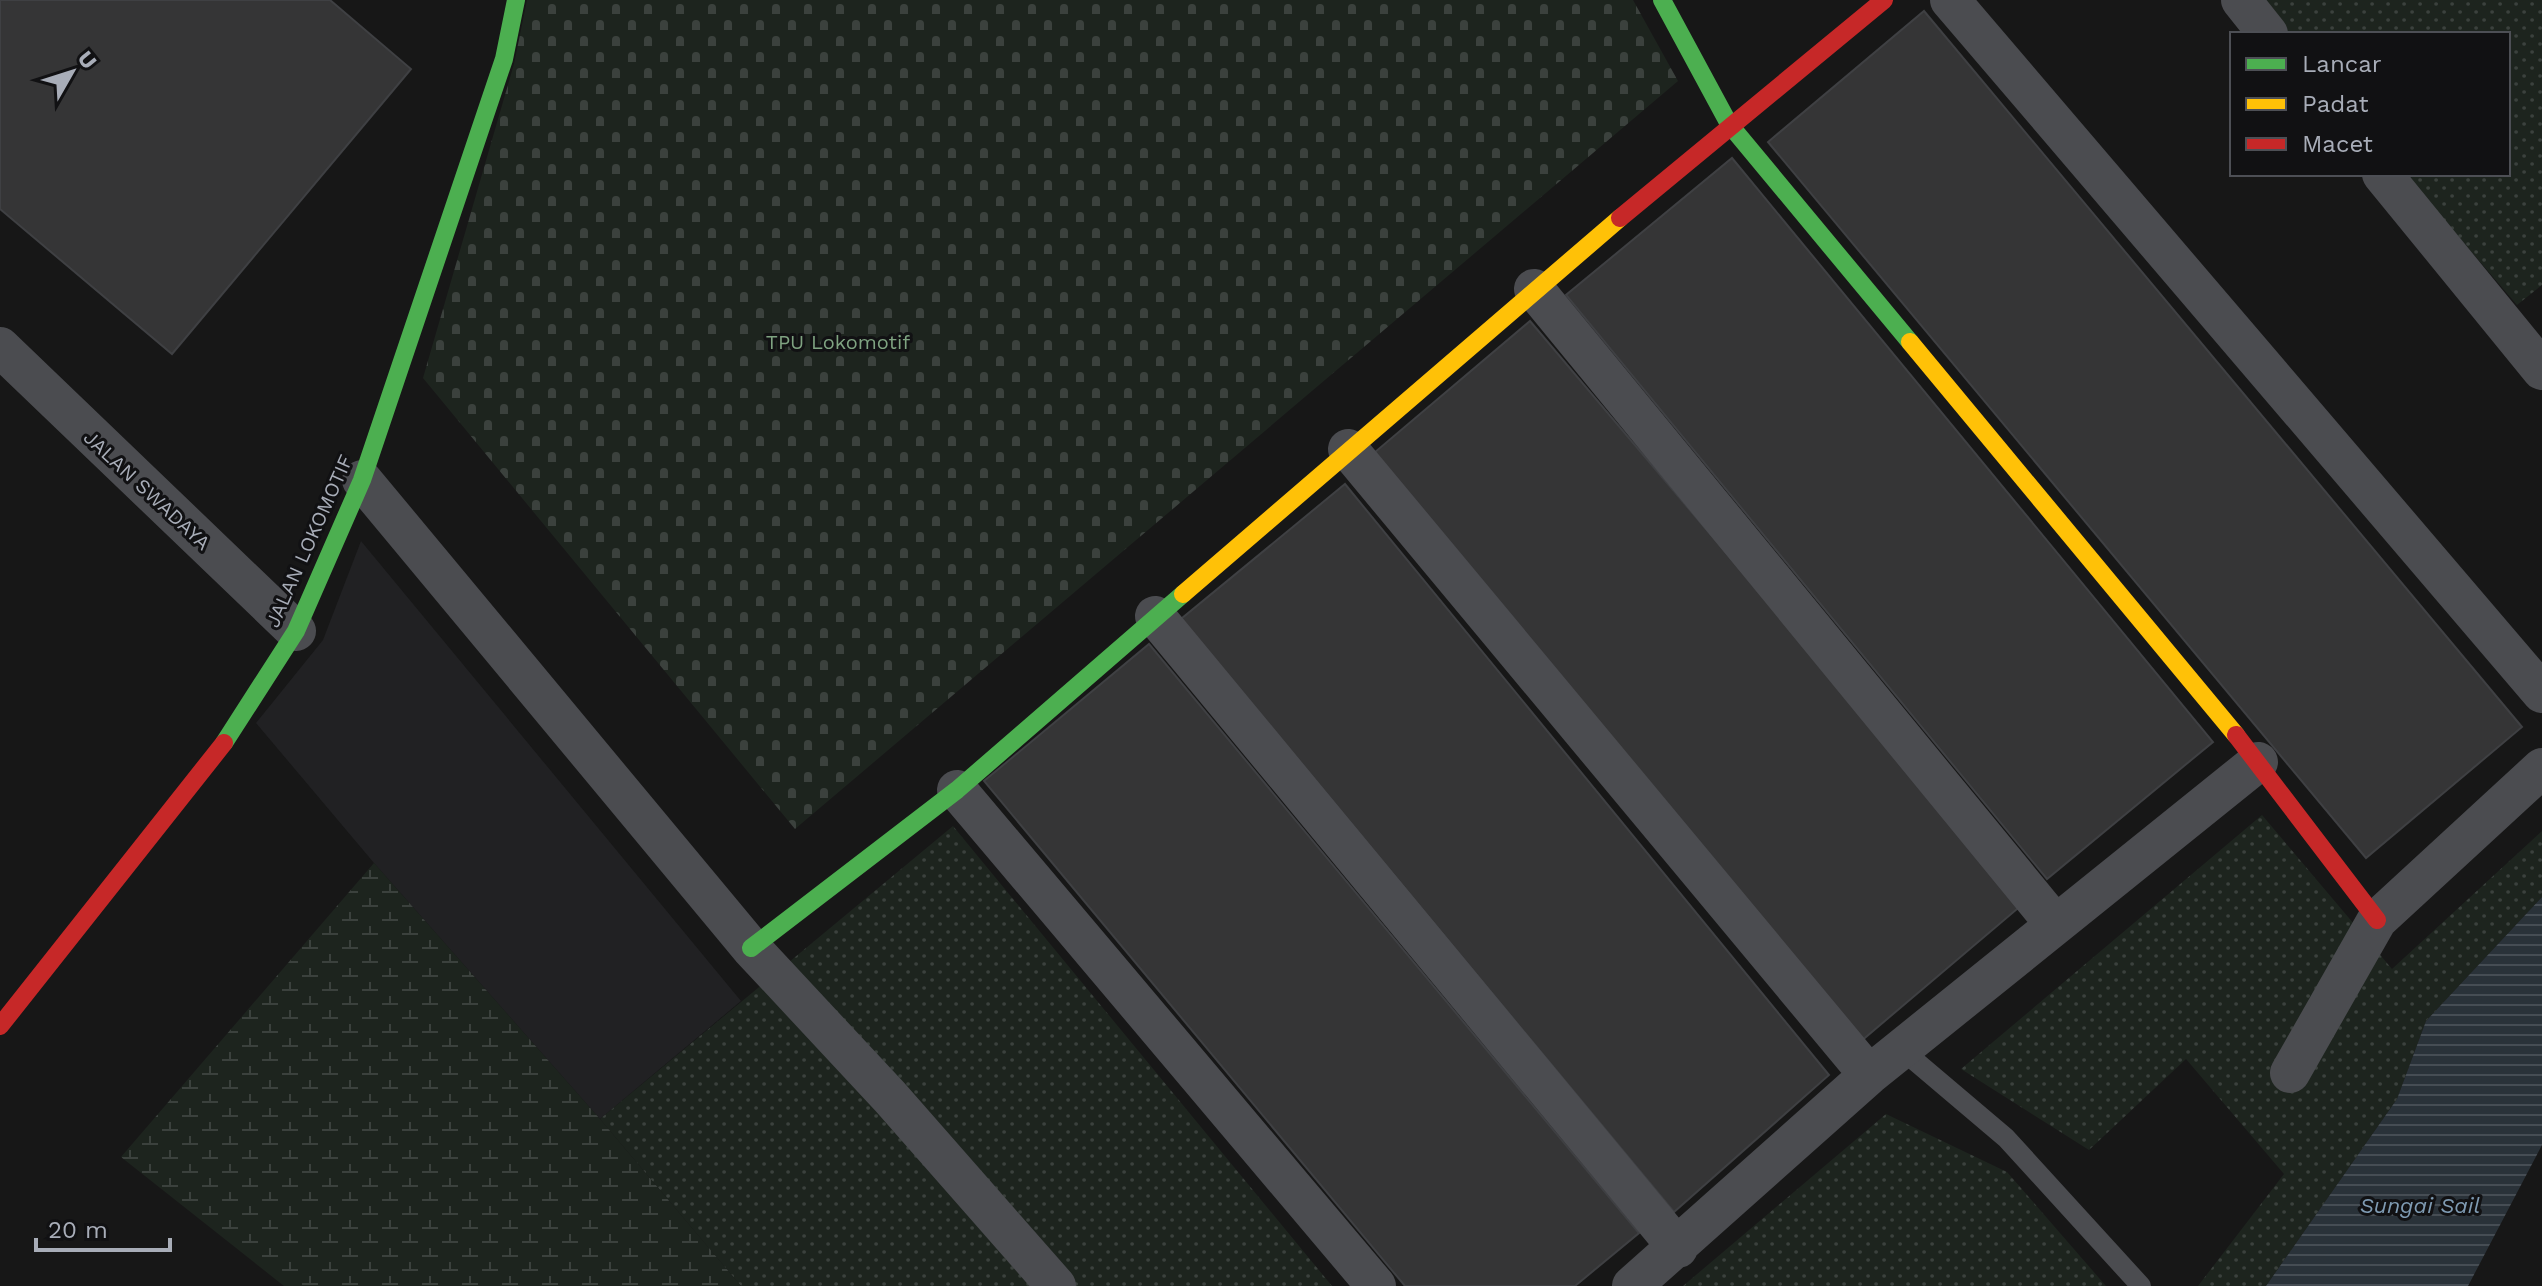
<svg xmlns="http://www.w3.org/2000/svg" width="2542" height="1286" viewBox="0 0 2542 1286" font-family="'Work Sans',sans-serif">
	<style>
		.built { fill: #212123 }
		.grass { fill: url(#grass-dots) }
		.wetland { fill: url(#wetland-marsh) }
		.cemetery { fill: url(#cemetery-stones) }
		.water { fill: url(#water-rules) }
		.building { fill: #353536; stroke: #3f4043; stroke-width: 2 }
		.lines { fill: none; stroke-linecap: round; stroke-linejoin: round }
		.lane { stroke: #4b4c50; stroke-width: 20 }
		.street { stroke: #4b4c50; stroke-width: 40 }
		.fast { stroke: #4caf50; stroke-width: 18 }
		.slow { stroke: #ffc107; stroke-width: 18 }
		.jam { stroke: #c62828; stroke-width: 18 }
		.labels { text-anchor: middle; stroke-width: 6; stroke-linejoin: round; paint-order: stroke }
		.park-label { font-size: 20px; fill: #7fa381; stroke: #111113 }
		.street-label { font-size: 20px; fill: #a8adb8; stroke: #111113 }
		.water-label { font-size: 22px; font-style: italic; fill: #7f9bb3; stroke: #111113 }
	</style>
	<defs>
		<pattern id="grass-dots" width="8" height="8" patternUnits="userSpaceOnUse" patternTransform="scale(2)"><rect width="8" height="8" fill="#1d241e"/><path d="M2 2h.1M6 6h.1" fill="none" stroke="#3b413d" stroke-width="1.8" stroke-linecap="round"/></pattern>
		<pattern id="wetland-marsh" width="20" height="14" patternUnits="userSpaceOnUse" patternTransform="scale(2)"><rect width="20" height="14" fill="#1d241e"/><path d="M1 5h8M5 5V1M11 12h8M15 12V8" fill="none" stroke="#3b413d"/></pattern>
		<pattern id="cemetery-stones" width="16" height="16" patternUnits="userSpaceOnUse" patternTransform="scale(2)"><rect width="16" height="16" fill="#1d241e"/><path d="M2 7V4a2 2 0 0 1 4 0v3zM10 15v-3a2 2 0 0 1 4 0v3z" fill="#3b413d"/></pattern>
		<pattern id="water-rules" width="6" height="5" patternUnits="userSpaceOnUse" patternTransform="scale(2)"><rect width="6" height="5" fill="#2a3239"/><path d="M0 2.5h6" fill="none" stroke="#464d54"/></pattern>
	</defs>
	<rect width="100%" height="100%" fill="#171717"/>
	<path class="built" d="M 361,541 L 741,1001 L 600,1119 L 374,863 L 256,723 L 323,640 Z"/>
	<path class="grass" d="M 2256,0 L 2542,0 L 2542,285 L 2517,305 L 2405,174 L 2508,174 L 2508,34 L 2285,34 Z
		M 2262,815 L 2392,969 L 2542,831 L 2542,897 L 2426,1021 L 2397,1099 L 2266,1286 L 2198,1286 L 2284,1174 L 2186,1059 L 2089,1150 L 1961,1069 Z
		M 953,826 L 1332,1286 L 741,1286 L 600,1119 Z
		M 1886,1114 L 2007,1172 L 2106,1286 L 1683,1286 Z"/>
	<path class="wetland" d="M 374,863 L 600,1119 L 741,1286 L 284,1286 L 121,1157 Z"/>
	<path class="cemetery" d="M 527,0 L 1633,0 L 1678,81 L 795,829 L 423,378 L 514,64 Z"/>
	<path class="water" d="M 2542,897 L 2542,1145 L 2468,1286 L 2266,1286 L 2397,1099 L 2426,1021 Z"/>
	<path class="building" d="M 0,0 L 330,0 L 411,69 L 172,354 L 0,209 Z
		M 1924,11 L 2522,727 L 2366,858 L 1768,142 Z
		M 1732,158 L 2213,742 L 2047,879 L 1566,295 Z
		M 1530,321 L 2023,904 L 1860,1042 L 1368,458 Z
		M 1345,484 L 1829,1075 L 1674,1212 L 1181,619 Z
		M 1149,644 L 1639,1233 L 1575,1286 L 1405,1286 L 984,781 Z"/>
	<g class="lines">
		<path class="lane" d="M 1901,1049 L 2006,1138 L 2141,1286"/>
		<path class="street" d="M 1950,0 L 2542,693
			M 2241,0 L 2268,34
			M 2382,174 L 2542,370
			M 1534,289 L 2055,924
			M 0,347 L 296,631
			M 1348,449 L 1869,1075
			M 362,480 L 751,948 L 890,1097 L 1056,1286
			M 1155,616 L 1678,1248
			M 957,790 L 1376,1286
			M 2290,1073 L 2377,920 L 2542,768
			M 1632,1286 L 1869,1075 L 2258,762"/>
		<path class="fast" d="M 1662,0 L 1729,124 L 1910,342
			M 224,743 L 296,631 L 362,480 L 504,59 L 516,0
			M 751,948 L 957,790 L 1183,594"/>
		<path class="slow" d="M 1910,342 L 2236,735
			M 1183,594 L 1620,218"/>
		<path class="jam" d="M 1620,218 L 1884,0
			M 2236,735 L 2377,920
			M 0,1026 L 224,743"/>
	</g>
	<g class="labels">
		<g class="park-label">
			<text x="838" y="349">TPU Lokomotif</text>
		</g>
		<g class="street-label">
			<text transform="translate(147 490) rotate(43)" y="7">JALAN SWADAYA</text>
			<text transform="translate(309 541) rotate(-66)" y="7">JALAN LOKOMOTIF</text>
		</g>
		<g class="water-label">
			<text x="2420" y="1213">Sungai Sail</text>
		</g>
	</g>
	<rect x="2230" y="32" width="280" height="144" fill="#111113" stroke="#4d4f55" stroke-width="2"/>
	<rect x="2246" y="58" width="40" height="12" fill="#4caf50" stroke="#4d4f55" stroke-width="2"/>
	<text x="2302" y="72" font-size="24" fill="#a8adb8">Lancar</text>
	<rect x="2246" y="98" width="40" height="12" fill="#ffc107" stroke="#4d4f55" stroke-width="2"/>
	<text x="2302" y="112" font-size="24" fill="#a8adb8">Padat</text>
	<rect x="2246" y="138" width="40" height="12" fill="#c62828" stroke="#4d4f55" stroke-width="2"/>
	<text x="2302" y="152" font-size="24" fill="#a8adb8">Macet</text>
	<g transform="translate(72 72) rotate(51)" stroke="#111113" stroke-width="6" paint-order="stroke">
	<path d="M0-6L14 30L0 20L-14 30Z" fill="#a8adb8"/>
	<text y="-12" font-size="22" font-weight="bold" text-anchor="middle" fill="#a8adb8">U</text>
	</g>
	<path d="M36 1238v12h134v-12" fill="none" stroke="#a8adb8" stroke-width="4"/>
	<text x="48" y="1238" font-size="24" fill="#a8adb8" stroke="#111113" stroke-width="6" paint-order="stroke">20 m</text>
</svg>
